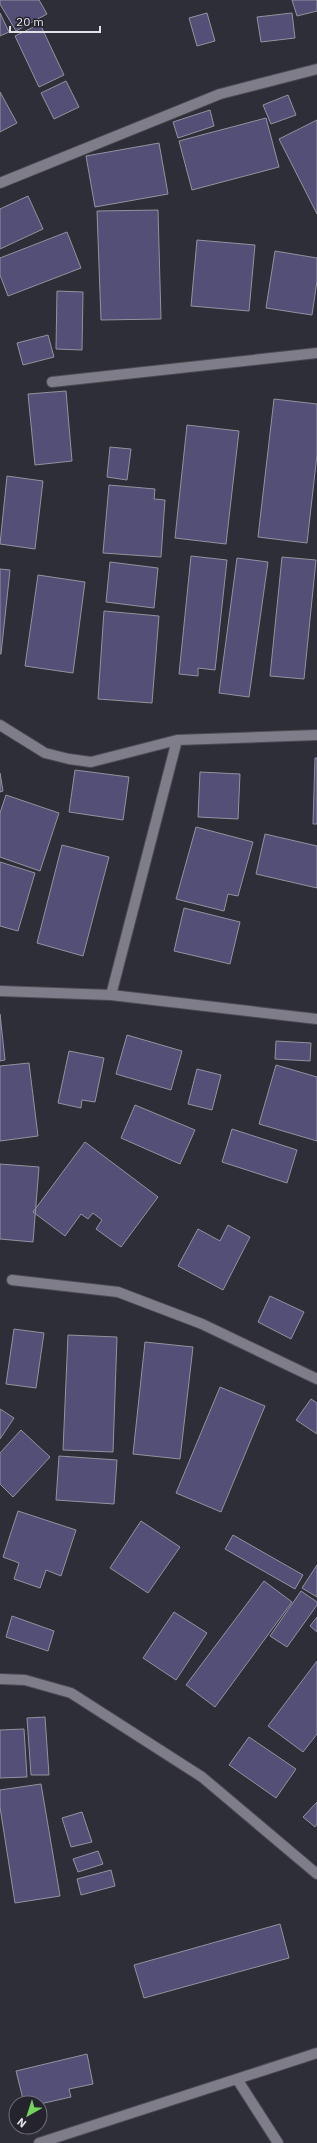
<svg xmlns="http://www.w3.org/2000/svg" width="317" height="2143" viewBox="0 0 317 2143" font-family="'IBM Plex Sans',sans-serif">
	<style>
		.building { fill: #544f76; stroke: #93929f }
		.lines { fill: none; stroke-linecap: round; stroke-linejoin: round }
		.street-casing { stroke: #4c4b53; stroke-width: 12 }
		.street { stroke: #7e7d89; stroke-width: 10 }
	</style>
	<rect width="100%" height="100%" fill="#2e2e38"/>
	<path class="building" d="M 0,0 L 39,0 L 47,14 L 16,31 L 0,4 Z
		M 292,0 L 317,0 L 317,11 L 297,16 Z
		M 0,13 L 9,32 L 0,36 Z
		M 207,13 L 215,41 L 197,46 L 189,18 Z
		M 292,13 L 295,38 L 261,42 L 257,17 Z
		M 40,24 L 64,75 L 39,87 L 15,36 Z
		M 66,81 L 79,107 L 54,119 L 41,93 Z
		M 0,92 L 17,123 L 0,132 Z
		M 288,95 L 296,115 L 271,124 L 263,105 Z
		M 210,110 L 214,126 L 178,138 L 173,122 Z
		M 266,118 L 279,167 L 192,190 L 179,141 Z
		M 317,120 L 317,214 L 279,139 Z
		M 159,143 L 168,194 L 95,207 L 86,156 Z
		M 28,196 L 43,229 L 0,249 L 0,209 Z
		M 158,210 L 161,319 L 101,320 L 97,211 Z
		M 67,232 L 81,268 L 8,296 L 0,275 L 0,258 Z
		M 197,240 L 255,245 L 249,311 L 191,306 Z
		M 275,251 L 317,258 L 317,281 L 312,315 L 266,308 Z
		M 57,291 L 83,292 L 82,350 L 56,349 Z
		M 48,335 L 54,357 L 23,365 L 17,343 Z
		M 66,391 L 72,461 L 35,465 L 28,394 Z
		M 274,399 L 317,404 L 317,455 L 307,543 L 258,537 Z
		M 187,425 L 239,431 L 226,544 L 175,538 Z
		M 110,447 L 131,449 L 127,480 L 107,477 Z
		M 7,476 L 43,481 L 35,549 L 0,544 Z
		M 109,485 L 155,489 L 154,499 L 165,500 L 161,557 L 103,553 Z
		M 191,556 L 227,560 L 215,670 L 198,668 L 198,676 L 179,674 Z
		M 282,557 L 316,560 L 304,679 L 270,676 Z
		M 237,558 L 268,562 L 249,697 L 219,693 Z
		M 110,562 L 158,568 L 154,608 L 106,602 Z
		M 0,569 L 10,570 L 1,654 L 0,654 Z
		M 38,575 L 85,582 L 73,673 L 25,666 Z
		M 104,611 L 159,616 L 152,703 L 98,699 Z
		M 315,758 L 317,758 L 317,824 L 313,824 Z
		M 75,770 L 129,777 L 123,820 L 69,812 Z
		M 200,772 L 240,774 L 238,819 L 198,817 Z
		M 0,773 L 3,791 L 0,792 Z
		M 6,795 L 59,813 L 40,871 L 0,857 L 0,813 Z
		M 196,827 L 253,842 L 238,896 L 228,894 L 224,911 L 176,899 Z
		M 265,834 L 317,846 L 317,888 L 256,874 Z
		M 62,845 L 109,857 L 83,956 L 37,943 Z
		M 0,862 L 35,873 L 18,931 L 0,926 Z
		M 184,908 L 240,922 L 230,964 L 174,951 Z
		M 0,1014 L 5,1060 L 0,1061 Z
		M 127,1035 L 182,1051 L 171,1090 L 116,1074 Z
		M 276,1041 L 311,1043 L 310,1061 L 275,1059 Z
		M 69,1051 L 104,1058 L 95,1102 L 82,1100 L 81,1108 L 58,1103 Z
		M 29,1063 L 38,1136 L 0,1141 L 0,1066 Z
		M 276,1065 L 317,1077 L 317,1141 L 259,1124 Z
		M 197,1069 L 221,1075 L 212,1110 L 188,1104 Z
		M 135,1105 L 195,1130 L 180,1164 L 121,1138 Z
		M 232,1129 L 297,1150 L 287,1183 L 222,1162 Z
		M 85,1142 L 158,1197 L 121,1247 L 96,1229 L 102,1220 L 93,1213 L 88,1219 L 81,1214 L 65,1236 L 33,1212 Z
		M 0,1164 L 39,1167 L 33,1242 L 0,1239 Z
		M 228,1225 L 250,1237 L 223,1290 L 178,1266 L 198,1229 L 220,1241 Z
		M 270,1296 L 304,1312 L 291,1339 L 258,1322 Z
		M 14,1329 L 44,1333 L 36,1388 L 6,1384 Z
		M 68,1335 L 117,1337 L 113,1452 L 63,1450 Z
		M 145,1342 L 193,1347 L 180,1459 L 133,1454 Z
		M 220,1387 L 265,1406 L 221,1512 L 176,1493 Z
		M 311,1399 L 317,1403 L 317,1434 L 296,1420 Z
		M 0,1409 L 14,1418 L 0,1439 Z
		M 21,1430 L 50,1457 L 13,1497 L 0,1484 L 0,1453 Z
		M 59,1456 L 117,1460 L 114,1504 L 56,1500 Z
		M 18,1511 L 76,1530 L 61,1576 L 46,1570 L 40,1588 L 14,1579 L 19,1563 L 3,1557 Z
		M 141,1521 L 180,1547 L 148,1593 L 110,1568 Z
		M 233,1535 L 303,1575 L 295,1589 L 225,1549 Z
		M 317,1565 L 317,1597 L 302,1588 Z
		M 264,1581 L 292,1602 L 215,1707 L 186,1685 Z
		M 301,1591 L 317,1602 L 317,1605 L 287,1647 L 270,1636 Z
		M 174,1612 L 207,1633 L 176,1680 L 143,1658 Z
		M 12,1616 L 54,1631 L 48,1651 L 6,1637 Z
		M 317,1617 L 317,1632 L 310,1626 Z
		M 317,1661 L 317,1734 L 303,1752 L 268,1726 Z
		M 45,1717 L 49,1775 L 31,1775 L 27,1718 Z
		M 24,1729 L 27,1777 L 0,1778 L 0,1730 Z
		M 249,1737 L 296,1769 L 276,1798 L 229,1765 Z
		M 41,1784 L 60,1896 L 15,1903 L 0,1807 L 0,1790 Z
		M 317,1802 L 317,1824 L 315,1827 L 303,1817 Z
		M 82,1812 L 92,1842 L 71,1847 L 62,1818 Z
		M 98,1851 L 103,1864 L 78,1872 L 73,1859 Z
		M 111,1870 L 115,1886 L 81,1895 L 77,1879 Z
		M 280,1924 L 289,1958 L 144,1998 L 134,1965 Z
		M 87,2054 L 93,2084 L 69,2089 L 71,2097 L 40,2104 L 32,2103 L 31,2098 L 23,2099 L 16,2071 Z"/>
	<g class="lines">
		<g class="street-casing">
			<path id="street" d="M 0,183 L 220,94 L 317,69
				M 52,382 L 317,353
				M 0,725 L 45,753 L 69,759 L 91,762 L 177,740 L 317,735
				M 0,991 L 111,995 L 317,1019
				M 111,995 L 177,740
				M 12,1280 L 118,1292 L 202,1324 L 317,1379
				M 0,1679 L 25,1680 L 71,1693 L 202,1777 L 317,1874
				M 237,2079 L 278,2143
				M 39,2143 L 317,2053"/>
		</g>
		<use href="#street" class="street"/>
	</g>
	<g transform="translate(28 2115) rotate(219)"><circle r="19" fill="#25242e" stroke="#707078"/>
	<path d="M0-3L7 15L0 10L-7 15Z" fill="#75d25a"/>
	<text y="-6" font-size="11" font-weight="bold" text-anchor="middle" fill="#e1e1e7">N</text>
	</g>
	<path d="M10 26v6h90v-6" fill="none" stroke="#e1e1e7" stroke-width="2"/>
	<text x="16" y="26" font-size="12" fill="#e1e1e7" stroke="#25242e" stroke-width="3" paint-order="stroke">20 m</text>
</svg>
